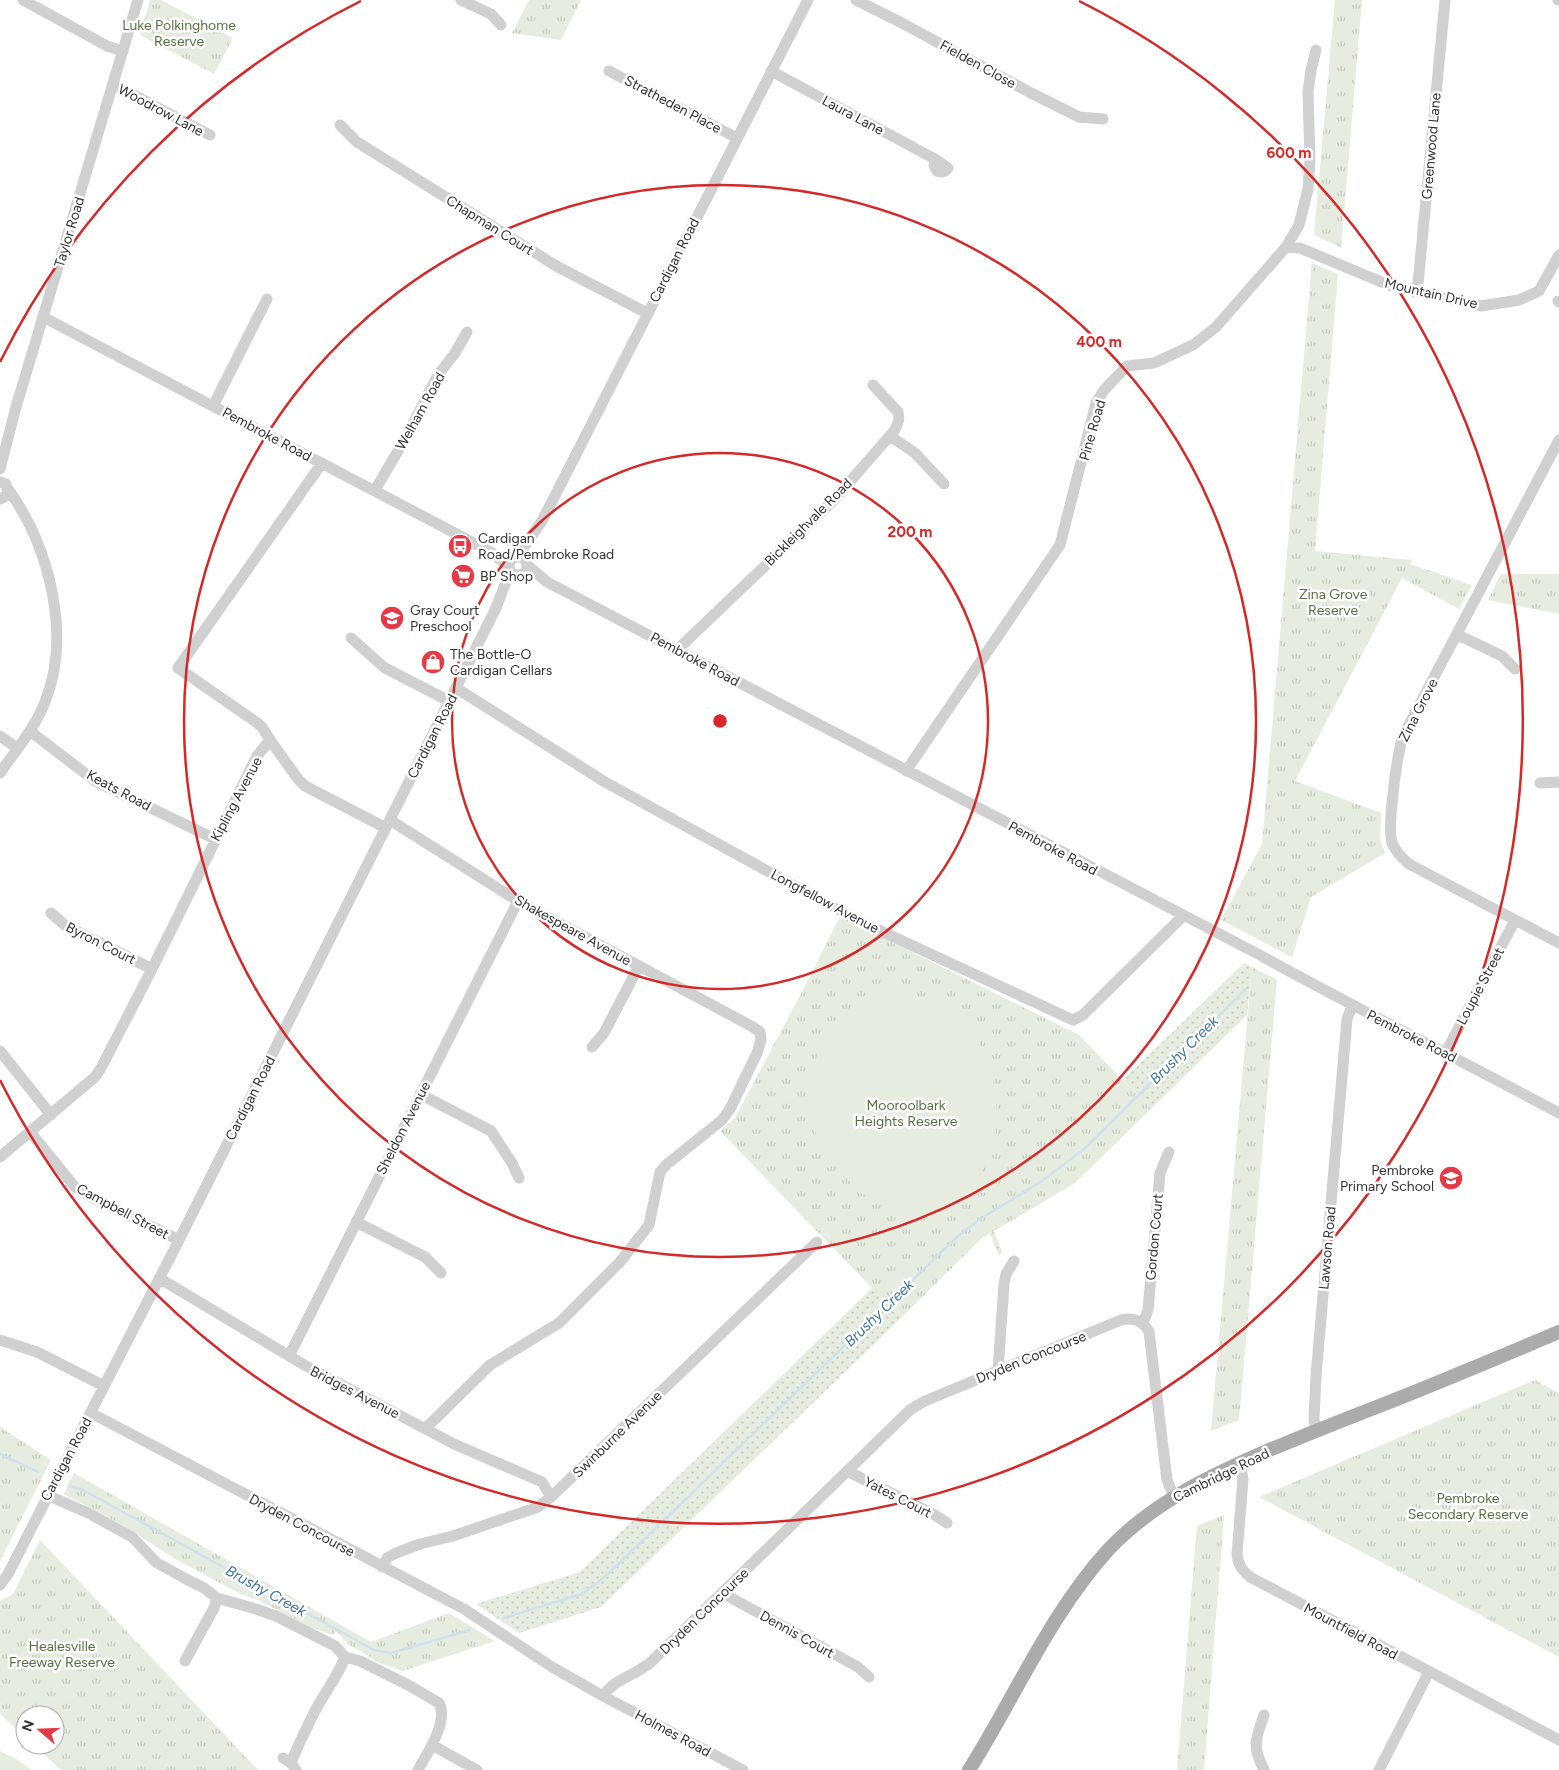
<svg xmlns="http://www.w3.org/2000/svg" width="1559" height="1770" viewBox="0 0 1559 1770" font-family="Figtree,sans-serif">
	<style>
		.grass { fill: url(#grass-dots) }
		.park { fill: url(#park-tufts) }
		.pitch { fill: #e6ecdf }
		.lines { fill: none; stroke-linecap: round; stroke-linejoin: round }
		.stream { stroke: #cfe2ee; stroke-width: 2.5 }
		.minor { stroke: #d0d0d0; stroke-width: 11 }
		.major { stroke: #ababab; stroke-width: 14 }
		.ring { fill: none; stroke: #d62828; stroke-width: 2.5 }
		.labels { text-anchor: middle; stroke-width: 5; stroke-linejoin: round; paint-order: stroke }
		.park-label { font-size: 14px; fill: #56703f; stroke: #fff }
		.street-label { font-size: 14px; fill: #333; stroke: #fff }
		.poi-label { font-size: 14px; fill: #333; stroke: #fff; text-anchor: start }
		.water-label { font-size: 15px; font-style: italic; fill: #3f7597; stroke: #fff }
		.centre { fill: #d62828; stroke: #fff; stroke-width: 2.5 }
		.ring-label { font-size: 15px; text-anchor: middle; font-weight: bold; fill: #d62828; stroke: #fff; stroke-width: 5; stroke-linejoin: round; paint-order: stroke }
	</style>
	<defs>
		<pattern id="grass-dots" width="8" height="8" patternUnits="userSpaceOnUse" patternTransform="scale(1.25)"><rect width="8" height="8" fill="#e6ecdf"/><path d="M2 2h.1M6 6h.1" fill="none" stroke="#c6cbc0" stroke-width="1.8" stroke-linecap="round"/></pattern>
		<pattern id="park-tufts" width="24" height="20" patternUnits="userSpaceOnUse" patternTransform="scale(1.25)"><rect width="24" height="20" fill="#e6ecdf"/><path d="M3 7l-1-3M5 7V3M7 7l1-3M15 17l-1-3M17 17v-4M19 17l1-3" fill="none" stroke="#c6cbc0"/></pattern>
	</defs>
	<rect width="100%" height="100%" fill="#fff"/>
	<path class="grass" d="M 1244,963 L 1252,967 L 1247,1015 L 1151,1109 L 1123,1080 Z
		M 994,1231 L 1002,1252 L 999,1256 L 990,1234 Z
		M 872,1288 L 901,1318 L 601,1607 L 519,1633 L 476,1604 L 580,1572 Z"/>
	<path class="park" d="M 150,0 L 161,0 L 233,38 L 214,74 L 140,35 Z
		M 529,0 L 581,0 L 561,40 L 512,33 Z
		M 1335,0 L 1362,0 L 1341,248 L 1314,235 Z
		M 1312,263 L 1338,274 L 1315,551 L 1412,560 L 1410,564 L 1472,585 L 1459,609 L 1402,578 L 1295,781 L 1381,813 L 1380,839 L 1385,853 L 1311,897 L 1292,957 L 1221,920 L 1262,844 Z
		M 1501,574 L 1559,574 L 1559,614 L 1488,600 Z
		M 840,916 L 1079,1035 L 1151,1109 L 1075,1183 L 982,1238 L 901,1318 L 720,1131 L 735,1118 L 812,973 Z
		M 1252,967 L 1277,980 L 1239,1420 L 1211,1431 Z
		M 1535,1380 L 1559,1393 L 1559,1657 L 1259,1497 Z
		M 0,1427 L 51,1460 L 0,1561 Z
		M 74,1473 L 371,1642 L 449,1613 L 495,1641 L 402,1671 L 395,1668 L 376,1662 L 364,1653 L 349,1645 L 336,1631 L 333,1635 L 312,1628 L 258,1600 L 241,1594 L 175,1559 L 126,1527 L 64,1494 Z
		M 1224,1515 L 1204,1770 L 1177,1770 L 1197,1526 Z
		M 40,1540 L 258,1770 L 61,1770 L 34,1745 L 55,1745 L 55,1715 L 25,1715 L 25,1737 L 0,1714 L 0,1601 L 13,1594 Z"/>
	<path class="pitch" d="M 895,990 L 940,1005 L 973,1031 L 993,1075 L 998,1120 L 991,1156 L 973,1188 L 955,1204 L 926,1215 L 890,1210 L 858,1191 L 830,1159 L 811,1124 L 809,1082 L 821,1041 L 843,1012 L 870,996 Z
		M 0,1751 L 18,1760 L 31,1770 L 0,1770 Z"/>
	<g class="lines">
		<path class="stream" d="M 0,1454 L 38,1472
			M 70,1486 L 83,1490 L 374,1650 L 391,1653 L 470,1630
			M 503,1618 L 582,1594 L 607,1575 L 958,1236 L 980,1219 L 1042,1181 L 1084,1149 L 1246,989"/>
		<path class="minor" d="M 23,0 L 107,46 L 123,51
			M 461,0 L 491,14 L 501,25
			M 856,0 L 900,22 L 1031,93 L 1079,117 L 1103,119
			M 1558,0 L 1559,0
			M 609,71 L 737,138
			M 771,71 L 935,159 L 948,168 L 945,171 L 942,172 L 937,171 L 934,165 L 935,159
			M 113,84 L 210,135
			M 340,125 L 357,142 L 558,267 L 647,313
			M 1286,247 L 1300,248 L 1391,286 L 1481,306 L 1519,300 L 1539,291 L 1559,255
			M 1414,292 L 1418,284 L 1445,0
			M 1558,301 L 1559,302
			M 43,317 L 491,552 L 509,567
			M 213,406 L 267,299
			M 890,436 L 915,453 L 944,484
			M 1559,440 L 1403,736 C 1397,755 1387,826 1392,843 C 1396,852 1402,858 1409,864 L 1559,943
			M 0,469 L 16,407 L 138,0
			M 0,482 L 6,484 L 8,492 L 6,496 L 0,499
			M 375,490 L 405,439 L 438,375 L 455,353 L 467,332
			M509 566a9 9 0 1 1 18 0a9 9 0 1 1-18 0Z
			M 517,557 L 542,521 L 808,0
			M 527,565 L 547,582 L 1256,953 C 1356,1008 1458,1059 1559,1113
			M 1458,635 L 1502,656 L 1515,669
			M 351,638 L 385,668 L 449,701
			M 677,650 L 833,501 L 894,431 C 898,424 900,420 898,412 L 873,385
			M 456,688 L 605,782 L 855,919 L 1073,1020 L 1083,1015 L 1183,916
			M 30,731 L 95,781 L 215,839
			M 0,736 L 17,748
			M 270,740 L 298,779 L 305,786 L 386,828
			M 906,771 L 1060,545 L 1096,403 L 1104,390 L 1127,366 L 1154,363 L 1193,345 L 1216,327 L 1286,247 L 1299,225 L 1308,189 L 1310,160 L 1308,92 L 1311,70 L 1316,50
			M 0,773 C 16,750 35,728 45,702 C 72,635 49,546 8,489
			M 1540,783 L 1559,782
			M 390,820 L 518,901 L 753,1027 L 760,1032 L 761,1040 L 757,1053 L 730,1109 L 722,1120 L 666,1165 L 660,1172 L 649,1225 L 620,1262 L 559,1323 L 490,1365 L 426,1428
			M 51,913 L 66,926 L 152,969
			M 592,1047 L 604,1033 L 639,966
			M 0,1051 L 51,1115
			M 1446,1052 L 1515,920
			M 420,1094 L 491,1131 L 512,1163 L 519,1178
			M 31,1133 L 74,1186 L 93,1198 L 179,1240
			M 0,1157 L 95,1077 L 101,1068 L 152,969 L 257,756 L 270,740 L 262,727 L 256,722 L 178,668 L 322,463
			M 356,1222 L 425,1257 L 441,1273
			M 159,1278 L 306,1366 L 454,1444 L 542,1482 L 551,1497
			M 1143,1323 L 1148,1310 L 1160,1173 L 1169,1152
			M 0,1340 L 37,1352 L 104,1386
			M 289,1356 L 518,901
			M 998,1371 L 1004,1284 L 1006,1274 L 1014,1261
			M 91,1413 L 464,1609 L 552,1667 L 603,1696 C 615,1678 635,1676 651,1662 L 911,1409 L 925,1401 L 1121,1320 C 1133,1317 1144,1321 1149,1332 L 1167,1480 L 1174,1497
			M 1316,1431 L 1314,1419 L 1316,1376 L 1347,1019 L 1352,1006
			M 1240,1463 L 1243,1479 L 1237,1554 C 1238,1565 1242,1570 1250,1577 L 1559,1740
			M 847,1471 L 933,1514 L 947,1523
			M 47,1495 L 88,1513 L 132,1537 L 157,1563 L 186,1579 L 204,1588 L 217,1598 L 214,1608 L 185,1661
			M 382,1567 L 387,1558 L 396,1553 L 420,1544 L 453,1536 L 538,1507 L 551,1497 L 817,1242
			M 0,1585 L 8,1574 L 179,1240 L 496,608 L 510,571
			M 722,1593 L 858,1667 L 869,1677
			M 217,1598 L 256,1609 L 276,1616 L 335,1646 L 345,1657 C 338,1676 326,1691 316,1709 C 307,1727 298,1745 291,1763
			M 345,1657 L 360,1661 L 410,1686 L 439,1703 C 449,1721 427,1754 418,1770
			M 603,1696 L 743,1770
			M 1264,1715 C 1255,1740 1252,1746 1264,1770
			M 432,1745 L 477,1770
			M 283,1758 L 291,1763 L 296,1770
			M 1379,1770 L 1429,1672"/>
		<path class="major" d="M 969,1770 C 1015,1697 1050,1614 1108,1550 C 1152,1503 1210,1476 1267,1451 C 1303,1436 1338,1422 1374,1408 C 1436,1384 1497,1358 1559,1332"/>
	</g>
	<g class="ring">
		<circle cx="720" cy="721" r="268"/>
		<circle cx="720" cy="721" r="536"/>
		<path d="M0 362A804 804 0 0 1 361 1M1079 1A804 804 0 1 1 0 1080"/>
	</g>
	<defs>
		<g id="bus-disc" transform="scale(1.25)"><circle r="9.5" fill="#e63946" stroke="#fff"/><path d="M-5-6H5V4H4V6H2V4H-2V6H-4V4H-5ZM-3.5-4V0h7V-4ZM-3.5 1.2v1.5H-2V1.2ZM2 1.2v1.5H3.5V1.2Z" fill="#fff"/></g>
		<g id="supermarket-disc" transform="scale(1.25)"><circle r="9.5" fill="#e63946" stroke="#fff"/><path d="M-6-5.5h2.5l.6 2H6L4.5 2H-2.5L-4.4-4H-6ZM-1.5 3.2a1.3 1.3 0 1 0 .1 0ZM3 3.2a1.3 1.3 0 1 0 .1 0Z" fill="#fff"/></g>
		<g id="school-disc" transform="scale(1.25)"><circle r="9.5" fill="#e63946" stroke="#fff"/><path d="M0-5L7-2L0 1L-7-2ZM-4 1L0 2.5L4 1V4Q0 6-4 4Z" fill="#fff"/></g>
		<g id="shop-disc" transform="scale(1.25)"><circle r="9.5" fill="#e63946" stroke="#fff"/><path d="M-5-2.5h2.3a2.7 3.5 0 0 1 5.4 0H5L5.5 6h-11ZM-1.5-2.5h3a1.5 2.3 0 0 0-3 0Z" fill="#fff"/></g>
	</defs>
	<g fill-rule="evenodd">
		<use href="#bus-disc" x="460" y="546"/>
		<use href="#supermarket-disc" x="463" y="576"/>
		<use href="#school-disc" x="392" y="618"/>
		<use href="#shop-disc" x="433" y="662"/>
		<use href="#school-disc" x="1451" y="1178"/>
	</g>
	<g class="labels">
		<g class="park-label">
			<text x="179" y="30">Luke Polkinghome<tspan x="179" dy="16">Reserve</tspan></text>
			<text x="1333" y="599">Zina Grove<tspan x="1333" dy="16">Reserve</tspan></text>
			<text x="906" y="1110">Mooroolbark<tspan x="906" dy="16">Heights Reserve</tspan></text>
			<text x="1468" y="1503">Pembroke<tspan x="1468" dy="16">Secondary Reserve</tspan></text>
			<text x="62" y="1651">Healesville<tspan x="62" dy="16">Freeway Reserve</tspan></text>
		</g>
		<g class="street-label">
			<text transform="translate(978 64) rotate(29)" y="5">Fielden Close</text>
			<text transform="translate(673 104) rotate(28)" y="5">Stratheden Place</text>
			<text transform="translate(161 110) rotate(28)" y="5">Woodrow Lane</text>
			<text transform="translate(853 115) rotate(28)" y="5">Laura Lane</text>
			<text transform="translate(1431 146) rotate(-85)" y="5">Greenwood Lane</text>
			<text transform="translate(490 225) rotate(32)" y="5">Chapman Court</text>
			<text transform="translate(69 232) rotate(-73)" y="5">Taylor Road</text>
			<text transform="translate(674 260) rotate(-63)" y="5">Cardigan Road</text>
			<text transform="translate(1431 293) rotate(13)" y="5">Mountain Drive</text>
			<text transform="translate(420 411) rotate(-61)" y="5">Welham Road</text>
			<text transform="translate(1092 430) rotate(-74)" y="5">Pine Road</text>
			<text transform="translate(267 434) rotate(28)" y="5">Pembroke Road</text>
			<text transform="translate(808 522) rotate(-45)" y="5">Bickleighvale Road</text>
			<text transform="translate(695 659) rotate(28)" y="5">Pembroke Road</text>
			<text transform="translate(1418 710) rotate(-63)" y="5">Zina Grove</text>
			<text transform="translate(432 736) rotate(-63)" y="5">Cardigan Road</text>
			<text transform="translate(119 790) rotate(28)" y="5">Keats Road</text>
			<text transform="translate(236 799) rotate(-62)" y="5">Kipling Avenue</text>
			<text transform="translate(1053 848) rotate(28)" y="5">Pembroke Road</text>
			<text transform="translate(825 901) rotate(28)" y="5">Longfellow Avenue</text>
			<text transform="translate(573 930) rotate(29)" y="5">Shakespeare Avenue</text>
			<text transform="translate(101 943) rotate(27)" y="5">Byron Court</text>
			<text transform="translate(1480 986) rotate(-62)" y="5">Loupie Street</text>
			<text transform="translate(1412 1036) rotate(27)" y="5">Pembroke Road</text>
			<text transform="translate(250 1098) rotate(-63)" y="5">Cardigan Road</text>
			<text transform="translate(403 1128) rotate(-63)" y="5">Sheldon Avenue</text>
			<text transform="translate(123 1211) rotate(28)" y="5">Campbell Street</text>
			<text transform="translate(1154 1237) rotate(-85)" y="5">Gordon Court</text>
			<text transform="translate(1327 1248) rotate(-85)" y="5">Lawson Road</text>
			<text transform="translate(1031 1357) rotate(-22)" y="5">Dryden Concourse</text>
			<text transform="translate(355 1392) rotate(27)" y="5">Bridges Avenue</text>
			<text transform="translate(617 1434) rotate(-44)" y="5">Swinburne Avenue</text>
			<text transform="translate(66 1459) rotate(-62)" y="5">Cardigan Road</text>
			<text transform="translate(1221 1475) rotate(-26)" y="5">Cambridge Road</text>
			<text transform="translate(898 1497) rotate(27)" y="5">Yates Court</text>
			<text transform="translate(302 1525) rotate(28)" y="5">Dryden Concourse</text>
			<text transform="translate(704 1611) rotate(-44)" y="5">Dryden Concourse</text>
			<text transform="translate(1351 1631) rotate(28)" y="5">Mountfield Road</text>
			<text transform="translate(797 1634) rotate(29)" y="5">Dennis Court</text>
			<text transform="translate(673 1733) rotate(28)" y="5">Holmes Road</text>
		</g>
		<g class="poi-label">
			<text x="478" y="543">Cardigan<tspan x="478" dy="16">Road/Pembroke Road</tspan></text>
			<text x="480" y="581">BP Shop</text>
			<text x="410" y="615">Gray Court<tspan x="410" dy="16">Preschool</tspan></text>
			<text x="450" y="659">The Bottle-O<tspan x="450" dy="16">Cardigan Cellars</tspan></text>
			<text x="1434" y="1175" text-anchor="end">Pembroke<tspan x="1434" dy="16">Primary School</tspan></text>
		</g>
		<g class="water-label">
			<text transform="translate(1184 1050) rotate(-45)" y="5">Brushy Creek</text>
			<text transform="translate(879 1313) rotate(-44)" y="5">Brushy Creek</text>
			<text transform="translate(266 1591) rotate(29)" y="5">Brushy Creek</text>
		</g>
	</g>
	<circle cx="720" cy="721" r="8" class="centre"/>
	<g class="ring-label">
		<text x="1289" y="158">600 m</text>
		<text x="1099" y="347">400 m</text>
		<text x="910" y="537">200 m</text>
	</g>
	<g transform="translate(40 1730) rotate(289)"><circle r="24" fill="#ffffff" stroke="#adadad"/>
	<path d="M0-4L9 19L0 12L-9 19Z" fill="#e63946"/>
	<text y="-8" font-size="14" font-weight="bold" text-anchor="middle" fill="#333333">N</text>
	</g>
</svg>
